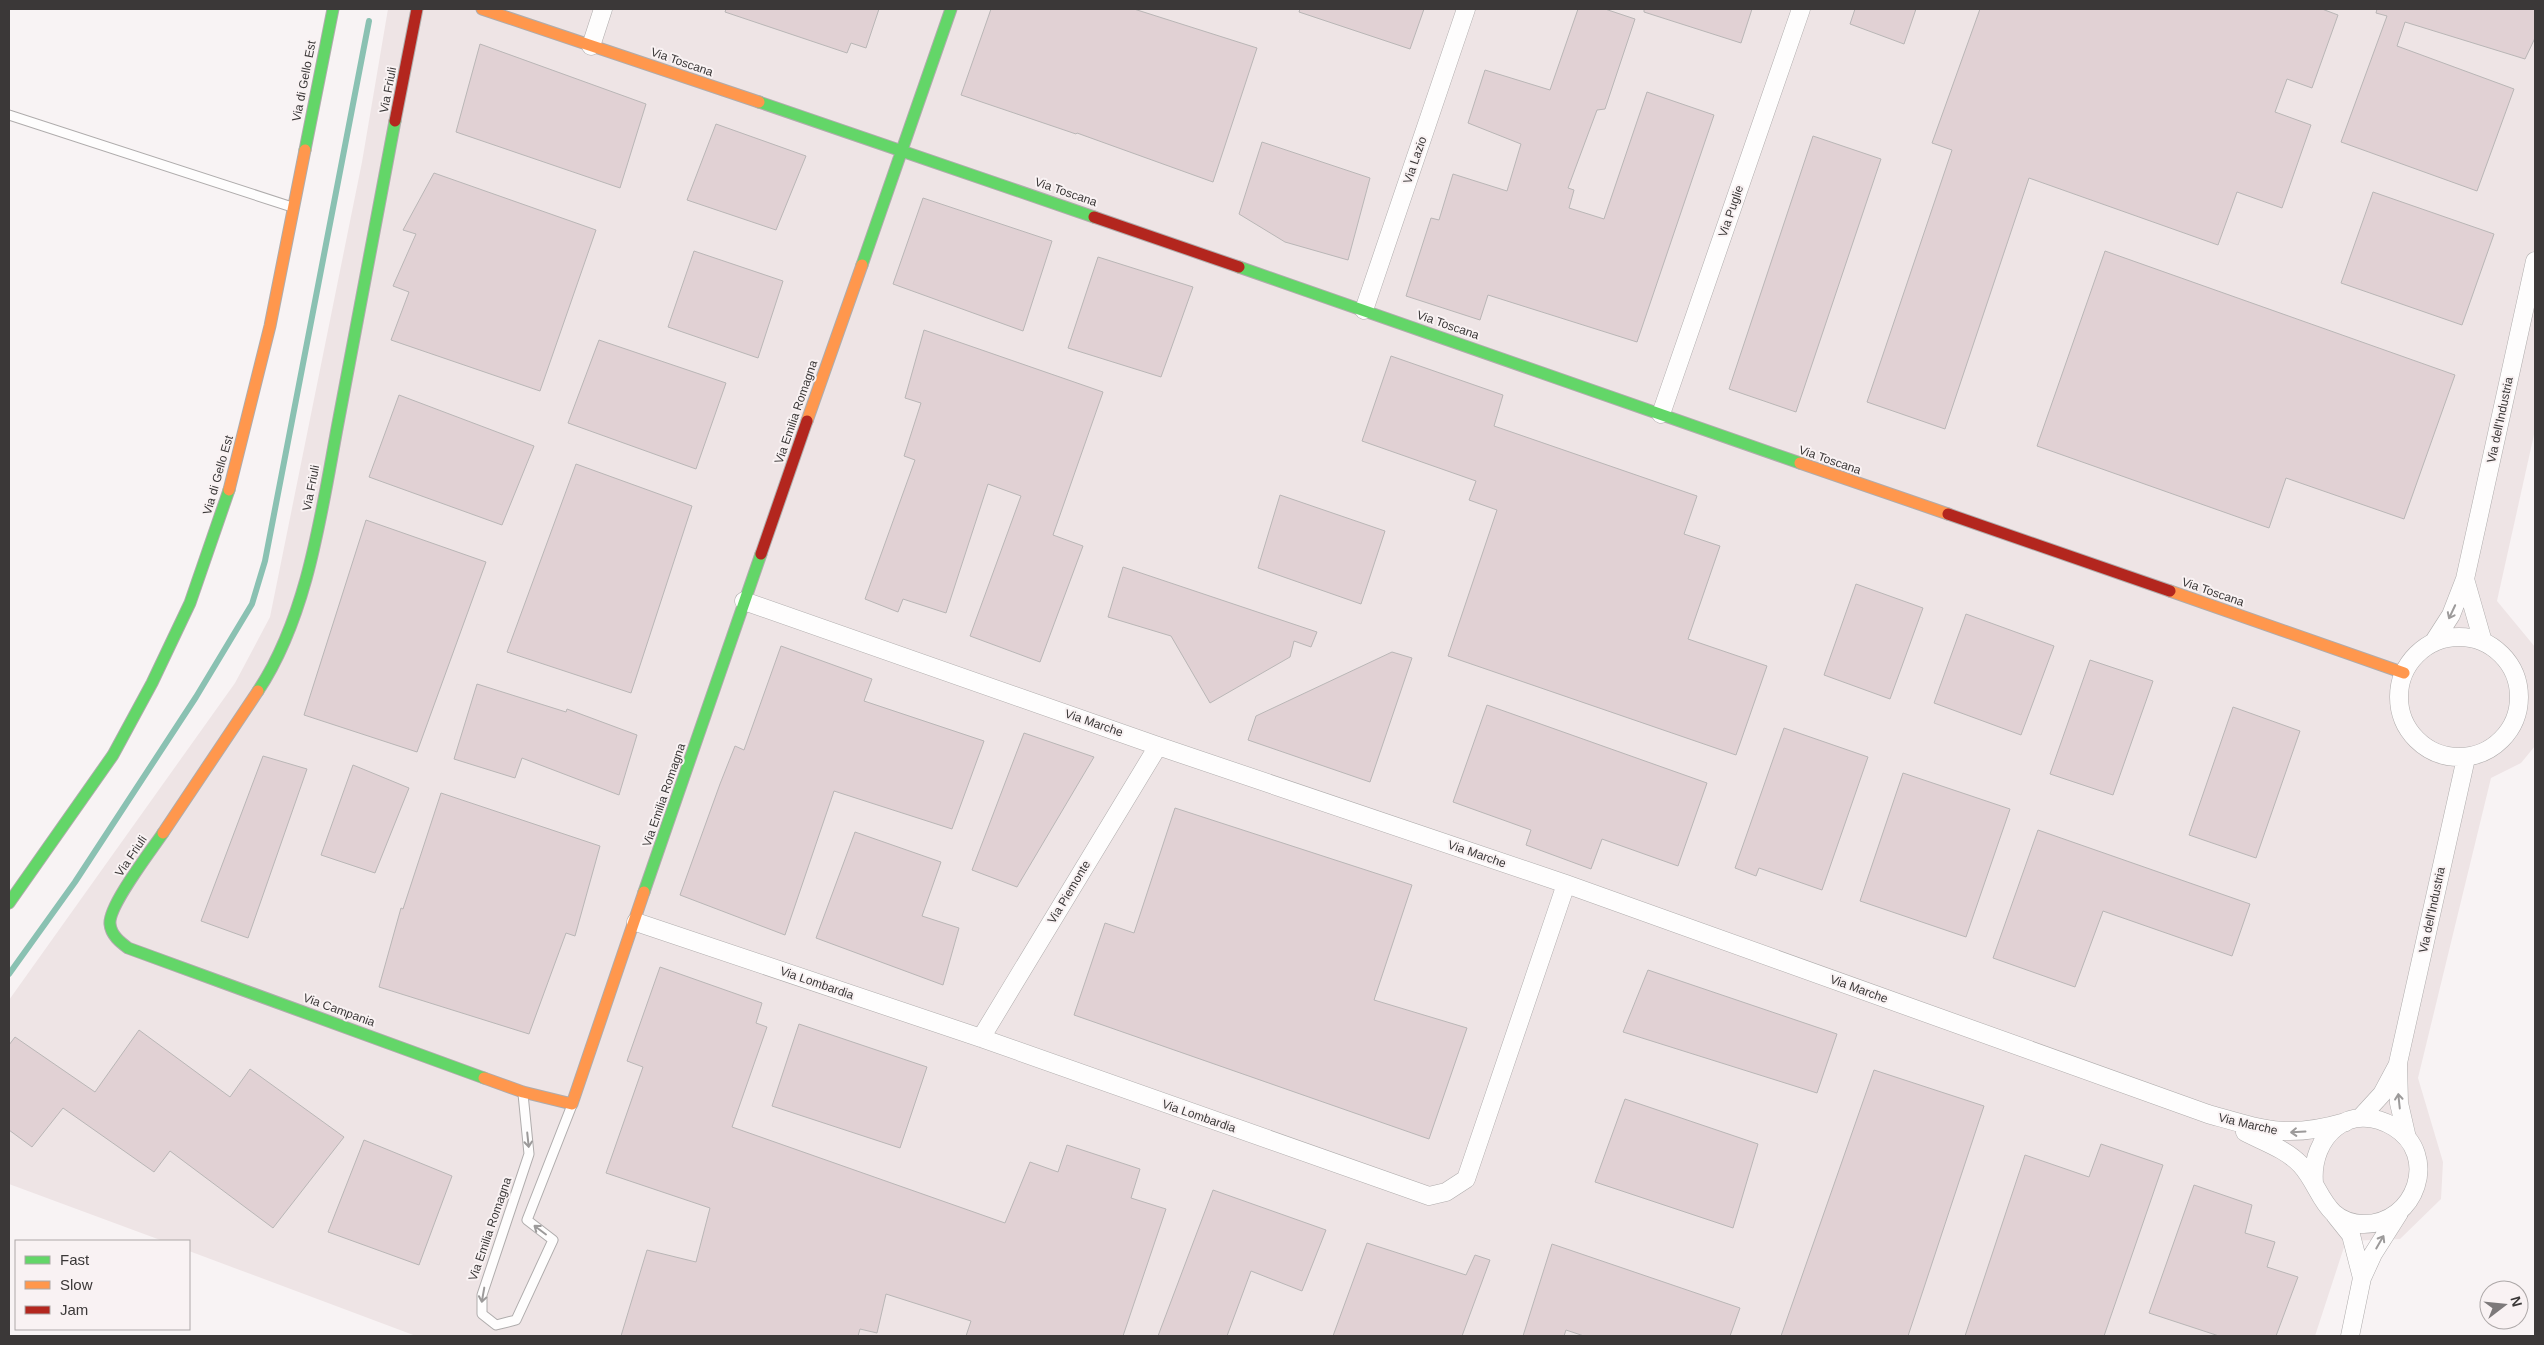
<svg xmlns="http://www.w3.org/2000/svg" width="2544" height="1345" viewBox="0 0 2544 1345" font-family="Arial,sans-serif">
	<style>
		.built { fill: #eee4e5 }
		.lines { fill: none; stroke-linecap: round; stroke-linejoin: round }
		.stream { stroke: #8ac1b2; stroke-width: 6 }
		.building { fill: #e1d1d4; stroke: #b9b6b6 }
		.lane-casing { stroke: #afacac; stroke-width: 11 }
		.street-casing { stroke: #afacac; stroke-width: 19 }
		.fast-casing { stroke: #afacac; stroke-width: 13 }
		.slow-casing { stroke: #afacac; stroke-width: 13 }
		.jam-casing { stroke: #afacac; stroke-width: 13 }
		.lane { stroke: #fefdfd; stroke-width: 9 }
		.street { stroke: #fefdfd; stroke-width: 18 }
		.fast { stroke: #63d668; stroke-width: 11 }
		.slow { stroke: #ff974d; stroke-width: 11 }
		.jam { stroke: #b3261e; stroke-width: 11 }
		.oneway { stroke: #9c9a9a }
		.labels { text-anchor: middle; stroke-width: 4; stroke-linejoin: round; paint-order: stroke }
		.street-label { font-size: 12px; fill: #3b3838; stroke: #f9f2f3 }
	</style>
	<rect width="100%" height="100%" fill="#f8f3f4"/>
	<path class="built" d="M 388,9 L 2535,9 L 2535,430 L 2497,601 L 2535,647 L 2535,746 L 2521,763 L 2491,778 L 2418,1078 L 2443,1162 L 2441,1199 L 2400,1239 L 2346,1241 L 2315,1336 L 416,1336 L 189,1251 L 189,1241 L 163,1241 L 9,1184 L 9,1000 L 235,683 L 270,617 L 362,162 Z"/>
	<g class="lines">
		<path class="stream" d="M 9,974 L 75,882 L 196,697 L 252,604 L 265,561 L 369,21"/>
	</g>
	<path class="building" d="M 726,9 L 879,9 L 866,48 L 851,43 L 847,53 L 725,12 Z
		M 991,9 L 1134,9 L 1257,48 L 1213,182 L 1077,133 L 1076,134 L 961,95 Z
		M 1300,9 L 1424,9 L 1410,49 L 1299,12 Z
		M 1578,9 L 1605,9 L 1635,19 L 1605,109 L 1597,110 L 1568,188 L 1574,190 L 1569,208 L 1604,219 L 1647,92 L 1714,115 L 1637,342 L 1488,295 L 1480,320 L 1406,296 L 1431,218 L 1439,220 L 1453,174 L 1507,191 L 1521,144 L 1468,123 L 1485,70 L 1550,90 Z
		M 1644,9 L 1752,9 L 1741,43 L 1644,12 Z
		M 1855,9 L 1916,9 L 1904,44 L 1850,24 Z
		M 1980,9 L 2322,9 L 2338,15 L 2312,88 L 2287,79 L 2275,112 L 2311,125 L 2282,208 L 2237,192 L 2218,245 L 2029,178 L 1945,429 L 1867,402 L 1952,150 L 1932,143 Z
		M 2377,9 L 2535,9 L 2535,38 L 2525,59 L 2405,22 L 2397,46 L 2514,89 L 2477,191 L 2341,142 L 2387,16 L 2376,13 Z
		M 480,44 L 646,104 L 620,188 L 456,132 Z
		M 716,124 L 806,156 L 776,230 L 687,200 Z
		M 1813,136 L 1881,159 L 1796,412 L 1729,389 Z
		M 1262,142 L 1370,178 L 1348,260 L 1285,242 L 1239,214 Z
		M 434,173 L 596,230 L 540,391 L 391,340 L 409,292 L 393,286 L 416,234 L 403,230 Z
		M 2373,192 L 2494,234 L 2462,325 L 2341,283 Z
		M 923,198 L 1052,241 L 1023,331 L 893,284 Z
		M 694,251 L 783,281 L 758,358 L 668,327 Z
		M 2105,251 L 2455,375 L 2404,519 L 2286,478 L 2269,528 L 2037,446 Z
		M 1098,257 L 1193,287 L 1161,377 L 1068,348 Z
		M 924,330 L 1103,392 L 1053,535 L 1083,546 L 1040,662 L 970,636 L 1021,496 L 988,484 L 946,613 L 903,599 L 898,612 L 865,599 L 915,460 L 904,456 L 921,403 L 905,398 Z
		M 599,340 L 726,383 L 696,469 L 568,423 Z
		M 1391,356 L 1503,395 L 1494,426 L 1697,496 L 1684,534 L 1720,546 L 1688,639 L 1767,666 L 1736,755 L 1448,656 L 1497,510 L 1469,500 L 1476,481 L 1362,441 Z
		M 399,395 L 534,446 L 502,525 L 369,477 Z
		M 576,464 L 692,506 L 631,693 L 507,652 Z
		M 1280,495 L 1385,531 L 1361,604 L 1258,568 Z
		M 366,520 L 486,562 L 417,752 L 304,715 Z
		M 1123,567 L 1317,632 L 1311,647 L 1294,641 L 1290,657 L 1210,703 L 1171,636 L 1108,617 Z
		M 1856,584 L 1923,608 L 1890,699 L 1824,675 Z
		M 1966,614 L 2054,646 L 2021,735 L 1934,703 Z
		M 781,646 L 872,679 L 864,701 L 984,741 L 952,829 L 834,791 L 785,935 L 680,895 L 720,784 L 735,746 L 744,750 Z
		M 1392,652 L 1412,658 L 1370,782 L 1248,740 L 1256,716 Z
		M 2090,660 L 2153,681 L 2113,795 L 2050,774 Z
		M 477,684 L 566,712 L 567,709 L 637,735 L 619,795 L 522,758 L 515,778 L 454,759 Z
		M 1487,705 L 1707,783 L 1678,866 L 1602,839 L 1591,869 L 1526,845 L 1531,830 L 1453,802 Z
		M 2233,707 L 2300,731 L 2256,858 L 2189,835 Z
		M 1784,728 L 1868,757 L 1822,890 L 1759,868 L 1756,876 L 1735,868 Z
		M 1024,733 L 1094,757 L 1017,887 L 972,870 Z
		M 263,756 L 307,769 L 248,938 L 201,921 Z
		M 353,765 L 409,788 L 375,873 L 321,855 Z
		M 1903,773 L 2010,809 L 1966,937 L 1860,901 Z
		M 441,793 L 600,846 L 575,936 L 566,933 L 529,1034 L 379,987 L 401,908 L 403,909 Z
		M 1175,808 L 1412,885 L 1374,1000 L 1467,1028 L 1429,1139 L 1074,1015 L 1105,923 L 1134,933 Z
		M 2038,830 L 2250,904 L 2232,956 L 2103,911 L 2075,987 L 1993,958 Z
		M 855,832 L 941,862 L 922,916 L 959,928 L 943,985 L 816,938 Z
		M 660,967 L 762,1003 L 756,1023 L 767,1027 L 732,1127 L 1005,1223 L 1030,1162 L 1058,1172 L 1067,1145 L 1140,1169 L 1131,1198 L 1166,1209 L 1123,1336 L 966,1336 L 971,1321 L 886,1294 L 877,1333 L 860,1329 L 858,1336 L 621,1336 L 647,1250 L 696,1262 L 710,1208 L 606,1173 L 643,1067 L 627,1061 Z
		M 1648,970 L 1837,1034 L 1817,1093 L 1623,1032 Z
		M 799,1024 L 927,1067 L 900,1148 L 772,1106 Z
		M 139,1030 L 230,1097 L 250,1069 L 344,1137 L 273,1228 L 170,1151 L 154,1172 L 63,1108 L 32,1147 L 9,1130 L 9,1045 L 15,1037 L 95,1092 Z
		M 1874,1070 L 1984,1106 L 1908,1336 L 1781,1336 Z
		M 1625,1099 L 1758,1144 L 1733,1228 L 1595,1182 Z
		M 364,1140 L 452,1176 L 419,1265 L 328,1232 Z
		M 2101,1144 L 2163,1165 L 2104,1336 L 1965,1336 L 2025,1155 L 2089,1177 Z
		M 2194,1185 L 2252,1205 L 2245,1233 L 2275,1242 L 2267,1267 L 2298,1277 L 2276,1336 L 2219,1336 L 2149,1313 Z
		M 1213,1190 L 1326,1230 L 1302,1291 L 1251,1271 L 1227,1336 L 1158,1336 Z
		M 1367,1243 L 1466,1275 L 1475,1255 L 1490,1260 L 1462,1336 L 1333,1336 Z
		M 1552,1244 L 1740,1308 L 1730,1336 L 1584,1336 L 1566,1330 L 1564,1336 L 1523,1336 Z"/>
	<g class="lines">
		<g class="lane-casing">
			<path id="lane" d="M 9,115 L 292,207
				M 523,1094 L 529,1154 L 482,1295 L 482,1314 L 496,1325 L 516,1320 L 553,1240 L 527,1220 L 572,1105"/>
		</g>
		<g class="street-casing">
			<path id="street" d="M 591,46 L 603,9
				M 1364,310 L 1466,9
				M 1661,414 L 1801,9
				M 2465,579 L 2483,642
				M 744,601 L 1158,746 L 1566,884 L 2208,1114 C 2265,1130 2287,1139 2346,1122
				M2399 697a60 60 0 1 1 120 0a60 60 0 1 1-120 0Z
				M 2433,643 L 2451,615 L 2465,579 L 2535,261
				M 636,922 L 981,1038 L 1429,1196 L 1446,1192 L 1466,1179 L 1566,884
				M 981,1038 L 1158,746
				M 2360,1118 L 2382,1094 L 2397,1066
				M 2245,1132 C 2264,1142 2286,1149 2301,1165 C 2322,1188 2323,1223 2364,1224 C 2416,1224 2440,1155 2394,1127 C 2350,1100 2310,1136 2314,1183
				M 2407,1138 L 2399,1103 L 2398,1063 L 2466,758
				M 2335,1215 L 2351,1235 L 2362,1278
				M 2350,1336 L 2362,1278 L 2373,1254 L 2399,1213"/>
		</g>
		<g class="fast-casing">
			<path id="fast" d="M 759,102 L 1094,217
				M 305,150 L 333,9
				M 862,265 L 951,9
				M 1239,267 L 1800,463
				M 258,691 C 309,614 322,507 339,418 C 358,319 377,220 395,121
				M 163,833 C 151,851 108,906 110,924 C 111,935 120,942 128,948 L 484,1078
				M 644,892 L 761,554
				M 9,903 L 113,755 L 152,683 L 190,603 L 229,490"/>
		</g>
		<g class="slow-casing">
			<path id="slow" d="M 482,9 L 759,102
				M 807,421 L 862,265
				M 1800,463 L 1948,514
				M 229,490 L 270,326 L 305,150
				M 2170,591 L 2404,673
				M 163,833 L 258,691
				M 484,1078 L 523,1092 L 572,1104 L 644,892"/>
		</g>
		<g class="jam-casing">
			<path id="jam" d="M 395,121 L 417,9
				M 1094,217 L 1239,267
				M 1948,514 L 2170,591
				M 761,554 L 807,421"/>
		</g>
		<use href="#lane" class="lane"/>
		<use href="#street" class="street"/>
		<use href="#fast" class="fast"/>
		<use href="#slow" class="slow"/>
		<use href="#jam" class="jam"/>
	</g>
	<defs><path id="oneway-shaft" d="M-6 0H5M1.5-3L5.5 0L1.5 3" fill="none" stroke-width="1.6" stroke-linecap="round" stroke-linejoin="round" transform="scale(1.25)"/></defs>
	<g class="oneway">
		<use href="#oneway-shaft" transform="translate(2452 612) rotate(115)"/>
		<use href="#oneway-shaft" transform="translate(2399 1101) rotate(-96)"/>
		<use href="#oneway-shaft" transform="translate(2298 1132) rotate(177)"/>
		<use href="#oneway-shaft" transform="translate(528 1140) rotate(84)"/>
		<use href="#oneway-shaft" transform="translate(540 1230) rotate(-143)"/>
		<use href="#oneway-shaft" transform="translate(2380 1242) rotate(-60)"/>
		<use href="#oneway-shaft" transform="translate(483 1295) rotate(100)"/>
	</g>
	<g class="labels">
		<g class="street-label">
			<text transform="translate(682 62) rotate(19)" y="4">Via Toscana</text>
			<text transform="translate(304 81) rotate(-79)" y="4">Via di Gello Est</text>
			<text transform="translate(388 90) rotate(-79)" y="4">Via Friuli</text>
			<text transform="translate(1415 160) rotate(-71)" y="4">Via Lazio</text>
			<text transform="translate(1066 192) rotate(19)" y="4">Via Toscana</text>
			<text transform="translate(1731 211) rotate(-71)" y="4">Via Puglie</text>
			<text transform="translate(1448 325) rotate(19)" y="4">Via Toscana</text>
			<text transform="translate(796 412) rotate(-71)" y="4">Via Emilia Romagna</text>
			<text transform="translate(2500 420) rotate(-78)" y="4">Via dell'Industria</text>
			<text transform="translate(1830 460) rotate(19)" y="4">Via Toscana</text>
			<text transform="translate(218 475) rotate(-74)" y="4">Via di Gello Est</text>
			<text transform="translate(311 488) rotate(-79)" y="4">Via Friuli</text>
			<text transform="translate(2213 592) rotate(19)" y="4">Via Toscana</text>
			<text transform="translate(1094 723) rotate(19)" y="4">Via Marche</text>
			<text transform="translate(664 795) rotate(-71)" y="4">Via Emilia Romagna</text>
			<text transform="translate(1477 854) rotate(19)" y="4">Via Marche</text>
			<text transform="translate(131 856) rotate(-56)" y="4">Via Friuli</text>
			<text transform="translate(1069 892) rotate(-59)" y="4">Via Piemonte</text>
			<text transform="translate(2432 910) rotate(-78)" y="4">Via dell'Industria</text>
			<text transform="translate(817 983) rotate(19)" y="4">Via Lombardia</text>
			<text transform="translate(1859 989) rotate(20)" y="4">Via Marche</text>
			<text transform="translate(339 1010) rotate(20)" y="4">Via Campania</text>
			<text transform="translate(1199 1116) rotate(19)" y="4">Via Lombardia</text>
			<text transform="translate(2248 1124) rotate(13)" y="4">Via Marche</text>
			<text transform="translate(490 1229) rotate(-71)" y="4">Via Emilia Romagna</text>
		</g>
	</g>
	<rect width="2544" height="1345" fill="none" stroke="#3b3838" stroke-width="20"/>
	<rect x="15" y="1240" width="175" height="90" fill="#f9f2f3" stroke="#ada8a8"/>
	<rect x="25" y="1256" width="25" height="8" fill="#63d668" stroke="#ada8a8"/>
	<text x="60" y="1265" font-size="15" fill="#3b3838">Fast</text>
	<rect x="25" y="1281" width="25" height="8" fill="#ff974d" stroke="#ada8a8"/>
	<text x="60" y="1290" font-size="15" fill="#3b3838">Slow</text>
	<rect x="25" y="1306" width="25" height="8" fill="#b3261e" stroke="#ada8a8"/>
	<text x="60" y="1315" font-size="15" fill="#3b3838">Jam</text>
	<g transform="translate(2504 1305) rotate(74)"><circle r="24" fill="#f9f2f3" stroke="#ada8a8"/>
	<path d="M0-4L9 19L0 12L-9 19Z" fill="#7d797a"/>
	<text y="-8" font-size="14" font-weight="bold" text-anchor="middle" fill="#3b3838">N</text>
	</g>
</svg>
